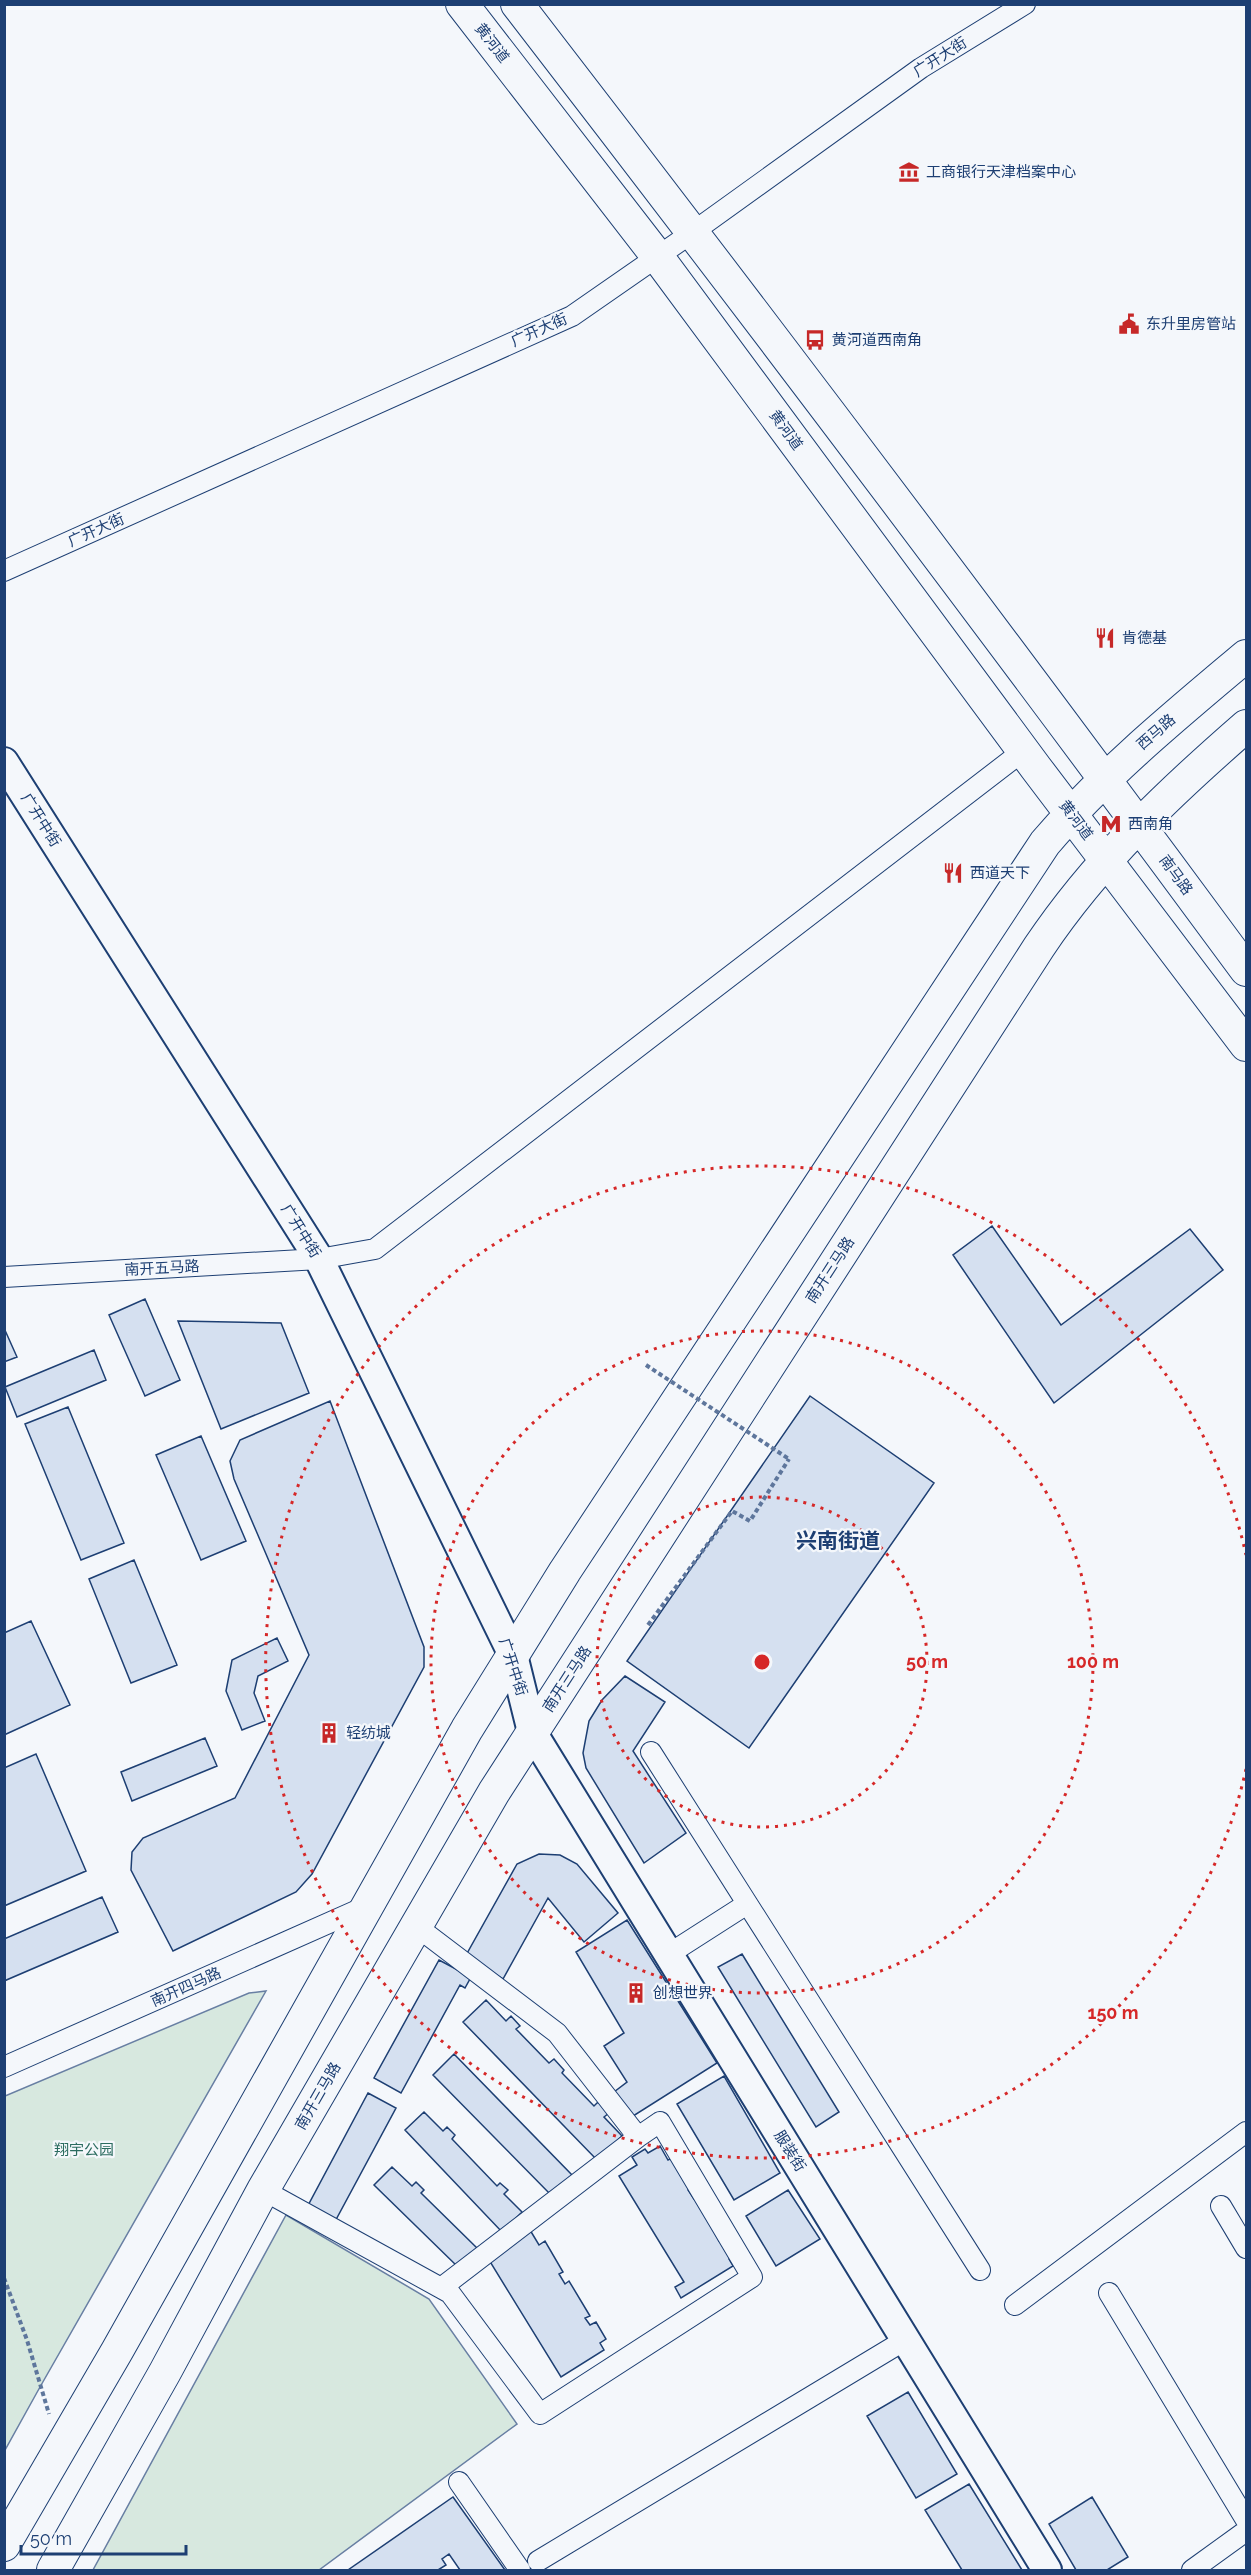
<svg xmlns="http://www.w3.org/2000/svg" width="1251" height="2575" viewBox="0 0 1251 2575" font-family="Raleway,'Noto Sans SC',sans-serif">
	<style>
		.green { fill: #d7e8df; stroke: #687fa3; stroke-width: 1.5 }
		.building { fill: #d5e0f0; stroke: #1d3f73; stroke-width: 1.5 }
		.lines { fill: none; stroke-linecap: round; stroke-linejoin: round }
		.street-casing { stroke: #1d3f73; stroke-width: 22 }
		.secondary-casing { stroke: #1d3f73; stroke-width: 32 }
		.primary-casing { stroke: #1d3f73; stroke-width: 34 }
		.path { stroke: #5e769c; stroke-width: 4; stroke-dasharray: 4.5 3; stroke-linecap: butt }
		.street { stroke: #f4f7fb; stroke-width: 20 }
		.secondary { stroke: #f4f7fb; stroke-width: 28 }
		.primary { stroke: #f4f7fb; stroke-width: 32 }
		.path-bridge { stroke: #5e769c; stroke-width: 4; stroke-dasharray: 4.5 3; stroke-linecap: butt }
		.ring { fill: none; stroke: #d62828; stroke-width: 3; stroke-dasharray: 3 6 }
		.labels { text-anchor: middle; stroke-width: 4.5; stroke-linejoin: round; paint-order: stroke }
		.street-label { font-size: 15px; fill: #1d3f73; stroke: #f4f7fb }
		.poi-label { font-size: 15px; fill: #1d3f73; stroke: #f4f7fb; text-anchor: start }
		.park-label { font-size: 15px; fill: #2c6c60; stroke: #f4f7fb }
		.district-label { font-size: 21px; font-weight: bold; fill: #1d3f73; stroke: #f4f7fb }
		.centre { fill: #d62828; stroke: #f4f7fb; stroke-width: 3 }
		.ring-label { font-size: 18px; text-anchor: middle; font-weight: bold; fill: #d62828; stroke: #f4f7fb; stroke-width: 4.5; stroke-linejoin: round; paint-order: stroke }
	</style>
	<rect width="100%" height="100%" fill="#f4f7fb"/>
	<path class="green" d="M 266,1991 L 40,2387 L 5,2450 L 5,2096 L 249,1993 Z
		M 286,2215 L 429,2299 L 517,2424 L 319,2570 L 93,2570 Z"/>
	<path class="building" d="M 992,1226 L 1061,1325 L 1190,1229 L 1223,1270 L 1054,1403 L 953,1255 Z
		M 145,1299 L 180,1380 L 145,1396 L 109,1315 Z
		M 178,1321 L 281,1323 L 309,1393 L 221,1429 Z
		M 4,1328 L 17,1357 L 4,1362 Z
		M 94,1350 L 106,1380 L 17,1417 L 5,1387 Z
		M 810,1396 L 934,1483 L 749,1748 L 627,1661 Z
		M 330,1401 L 424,1647 L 424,1667 L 312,1874 L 296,1892 L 173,1951 L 131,1870 L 132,1852 L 143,1838 L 235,1798 L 309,1655 L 234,1479 L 230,1461 L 240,1440 Z
		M 68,1407 L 124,1543 L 81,1560 L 25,1424 Z
		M 201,1436 L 246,1541 L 201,1560 L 156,1455 Z
		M 134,1560 L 177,1665 L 131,1683 L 89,1579 Z
		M 31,1621 L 70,1705 L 4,1735 L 4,1633 Z
		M 277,1638 L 288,1661 L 258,1676 L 254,1693 L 265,1721 L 242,1730 L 226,1691 L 232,1660 Z
		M 625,1676 L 665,1702 L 633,1751 L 686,1833 L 644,1863 L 586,1768 L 583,1753 L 589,1721 L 602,1700 Z
		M 205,1738 L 217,1766 L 132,1801 L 121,1772 Z
		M 36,1754 L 86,1871 L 4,1906 L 4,1768 Z
		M 539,1854 L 560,1855 L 577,1864 L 618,1913 L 584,1942 L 548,1898 L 503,1979 L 465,1957 L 517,1864 Z
		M 102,1897 L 118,1932 L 4,1981 L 4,1939 Z
		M 627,1920 L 717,2063 L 630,2118 L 610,2095 L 627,2082 L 604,2046 L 624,2033 L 576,1952 Z
		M 742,1954 L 839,2112 L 816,2127 L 718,1967 Z
		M 439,1960 L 471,1977 L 465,1988 L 460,1985 L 401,2093 L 374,2078 Z
		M 486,2000 L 506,2021 L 511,2016 L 520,2026 L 516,2029 L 549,2063 L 554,2059 L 564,2070 L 562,2073 L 594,2106 L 598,2102 L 609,2113 L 604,2117 L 622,2136 L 597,2160 L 463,2022 Z
		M 454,2054 L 573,2176 L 552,2196 L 433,2075 Z
		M 724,2076 L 780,2173 L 734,2200 L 677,2104 Z
		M 368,2093 L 396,2108 L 332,2227 L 304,2213 Z
		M 424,2112 L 443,2131 L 447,2127 L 455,2135 L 452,2139 L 497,2186 L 500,2183 L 508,2190 L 504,2194 L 522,2212 L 502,2232 L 405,2130 Z
		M 660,2146 L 668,2160 L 674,2157 L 692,2187 L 688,2190 L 694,2199 L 699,2197 L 720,2232 L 715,2233 L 719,2241 L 725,2238 L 735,2255 L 729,2259 L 733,2266 L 681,2298 L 675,2287 L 684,2282 L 619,2176 L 637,2165 L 632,2157 L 645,2149 L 648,2153 Z
		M 392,2167 L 412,2186 L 416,2182 L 424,2190 L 421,2193 L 477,2248 L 459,2268 L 374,2185 Z
		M 788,2190 L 820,2239 L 776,2266 L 746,2216 Z
		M 530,2230 L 539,2245 L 545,2241 L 563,2272 L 559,2274 L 565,2284 L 569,2281 L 590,2316 L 585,2318 L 590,2325 L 596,2322 L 606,2339 L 600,2343 L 604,2350 L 561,2377 L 489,2260 Z
		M 908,2392 L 957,2474 L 916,2498 L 867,2416 Z
		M 969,2484 L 1022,2570 L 962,2570 L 925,2510 Z
		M 453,2497 L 505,2570 L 460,2570 L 449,2554 L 442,2559 L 446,2565 L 438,2570 L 348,2570 Z
		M 1092,2497 L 1128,2557 L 1107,2570 L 1076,2570 L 1049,2524 Z"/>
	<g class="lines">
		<g class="street-casing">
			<path id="street" d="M 4,571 L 572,316 L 693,232 L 921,68 L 1025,4
				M 4,1277 L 319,1259 L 375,1249 L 1023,751
				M 651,1752 L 980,2270
				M 669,1954 L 747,1904
				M 4,2067 L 367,1906
				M 263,2190 L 450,2293 L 540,2414 L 752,2277 L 660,2122 L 638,2137 L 557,2033 L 416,1926
				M 1221,2206 L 1246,2248
				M 441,2288 L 638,2137
				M 1109,2293 L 1246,2520
				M 1015,2305 L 1246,2132
				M 459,2482 L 520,2570
				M 538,2561 L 905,2340
				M 1192,2570 L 1246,2531"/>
		</g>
		<g class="secondary-casing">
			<path id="secondary" d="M 4,762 L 319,1259 L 513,1655 L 532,1732 L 1047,2570"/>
		</g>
		<g class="primary-casing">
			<path id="primary" d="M 462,4 L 657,256 L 1036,768 L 1246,1045
				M 517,4 C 764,324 1007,646 1246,970
				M 4,2545 L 117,2351 L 467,1729 L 565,1571 L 1045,843 C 1105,773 1176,715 1246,656
				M 53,2570 L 165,2372 L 263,2190 L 494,1792 L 1039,947 C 1096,862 1169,793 1246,726"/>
		</g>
		<path class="path" d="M 648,1625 L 732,1511 L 750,1521 L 789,1459
			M 4,2278 L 27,2340 L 49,2414"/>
		<use href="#street" class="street"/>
		<use href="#secondary" class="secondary"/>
		<use href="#primary" class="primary"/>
		<path class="path-bridge" d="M 646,1365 L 789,1459"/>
	</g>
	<g class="ring">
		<circle cx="762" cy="1662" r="165"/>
		<circle cx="762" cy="1662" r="331"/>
		<path d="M1246 1769A496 496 0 1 1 1246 1555"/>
	</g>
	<defs>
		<g id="museum-bare" transform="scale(1.62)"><path d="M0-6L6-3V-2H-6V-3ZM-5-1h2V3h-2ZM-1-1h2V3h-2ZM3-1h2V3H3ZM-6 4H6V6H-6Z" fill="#c62828" stroke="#f4f7fb" stroke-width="2.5" paint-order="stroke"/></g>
		<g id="civic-bare" transform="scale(1.62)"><path d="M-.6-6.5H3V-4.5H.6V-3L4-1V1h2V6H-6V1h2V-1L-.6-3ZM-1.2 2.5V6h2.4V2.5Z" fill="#c62828" stroke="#f4f7fb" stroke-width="2.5" paint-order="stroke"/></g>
		<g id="bus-bare" transform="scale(1.62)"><path d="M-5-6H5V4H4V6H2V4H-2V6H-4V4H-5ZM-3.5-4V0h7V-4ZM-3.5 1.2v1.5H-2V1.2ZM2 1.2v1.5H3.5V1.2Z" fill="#c62828" stroke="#f4f7fb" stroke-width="2.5" paint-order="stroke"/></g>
		<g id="restaurant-bare" transform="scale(1.62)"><path d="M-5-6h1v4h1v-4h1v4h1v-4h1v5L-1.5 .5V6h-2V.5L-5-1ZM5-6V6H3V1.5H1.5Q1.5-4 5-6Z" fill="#c62828" stroke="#f4f7fb" stroke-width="2.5" paint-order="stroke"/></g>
		<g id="metro-bare" transform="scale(1.62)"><path d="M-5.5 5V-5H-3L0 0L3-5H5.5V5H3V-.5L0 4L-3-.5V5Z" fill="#c62828" stroke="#f4f7fb" stroke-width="2.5" paint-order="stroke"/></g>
		<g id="building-bare" transform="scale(1.62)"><path d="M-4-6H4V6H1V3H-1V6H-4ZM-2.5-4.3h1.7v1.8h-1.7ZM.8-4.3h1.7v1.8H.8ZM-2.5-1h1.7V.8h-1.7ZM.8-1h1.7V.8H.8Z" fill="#c62828" stroke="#f4f7fb" stroke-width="2.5" paint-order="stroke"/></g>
	</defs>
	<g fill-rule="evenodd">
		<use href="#museum-bare" x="909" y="172"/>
		<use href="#civic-bare" x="1129" y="324"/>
		<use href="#bus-bare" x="815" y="340"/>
		<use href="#restaurant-bare" x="1105" y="638"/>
		<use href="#metro-bare" x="1111" y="824"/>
		<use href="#restaurant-bare" x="953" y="873"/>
		<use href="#building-bare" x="329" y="1733"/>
		<use href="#building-bare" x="636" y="1993"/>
	</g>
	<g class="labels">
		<g class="street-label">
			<text transform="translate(492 43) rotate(52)" y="5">黄河道</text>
			<text transform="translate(940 57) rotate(-32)" y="5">广开大街</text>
			<text transform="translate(539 330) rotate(-24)" y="5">广开大街</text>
			<text transform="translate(786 430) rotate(54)" y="5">黄河道</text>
			<text transform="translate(96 530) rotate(-24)" y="5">广开大街</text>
			<text transform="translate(1156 732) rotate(-41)" y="5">西马路</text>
			<text transform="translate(41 820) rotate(58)" y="5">广开中街</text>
			<text transform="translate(1076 820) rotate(53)" y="5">黄河道</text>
			<text transform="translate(1176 875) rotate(54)" y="5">南马路</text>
			<text transform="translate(301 1231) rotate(58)" y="5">广开中街</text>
			<text transform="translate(162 1268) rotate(-3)" y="5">南开五马路</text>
			<text transform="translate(830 1270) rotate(-57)" y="5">南开三马路</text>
			<text transform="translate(513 1667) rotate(72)" y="5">广开中街</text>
			<text transform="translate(567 1679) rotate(-57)" y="5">南开三马路</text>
			<text transform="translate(186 1987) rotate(-24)" y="5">南开四马路</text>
			<text transform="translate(318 2096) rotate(-60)" y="5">南开三马路</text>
			<text transform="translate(790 2151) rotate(58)" y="5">服装街</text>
		</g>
		<g class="poi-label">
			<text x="926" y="177">工商银行天津档案中心</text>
			<text x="1146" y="329">东升里房管站</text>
			<text x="832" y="345">黄河道西南角</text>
			<text x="1122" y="643">肯德基</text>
			<text x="1128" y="829">西南角</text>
			<text x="970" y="878">西道天下</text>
			<text x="346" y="1738">轻纺城</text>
			<text x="653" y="1998">创想世界</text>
		</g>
		<g class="park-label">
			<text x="84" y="2155">翔宇公园</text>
		</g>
		<g class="district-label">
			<text x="838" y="1548">兴南街道</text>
		</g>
	</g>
	<circle cx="762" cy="1662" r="9" class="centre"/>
	<g class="ring-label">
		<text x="927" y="1668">50 m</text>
		<text x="1093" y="1668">100 m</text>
		<text x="1113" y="2019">150 m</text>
	</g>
	<rect width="1251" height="2575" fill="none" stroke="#1d3f73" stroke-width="12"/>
	<path d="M21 2545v9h165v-9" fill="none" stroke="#1d3f73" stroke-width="3"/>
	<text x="30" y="2545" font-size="18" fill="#1d3f73" stroke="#f4f7fb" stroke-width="4.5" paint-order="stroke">50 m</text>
</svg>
